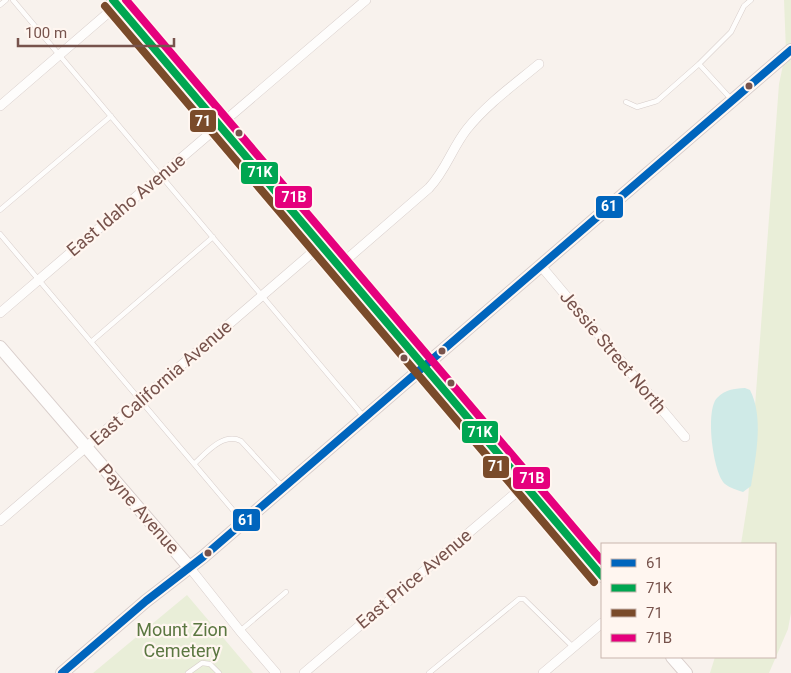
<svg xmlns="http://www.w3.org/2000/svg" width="791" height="673" viewBox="0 0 791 673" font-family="Roboto,sans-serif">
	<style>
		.green { fill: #e9eed8 }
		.water { fill: #cfeae7 }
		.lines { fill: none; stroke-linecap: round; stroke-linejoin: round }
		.lane-casing { stroke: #d7cdca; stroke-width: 5.5 }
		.street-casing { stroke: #d7cdca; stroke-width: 10 }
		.secondary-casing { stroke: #d9cecb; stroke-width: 14 }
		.lane { stroke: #fefdfc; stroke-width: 4.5 }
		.street { stroke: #fefdfc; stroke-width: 9 }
		.secondary { stroke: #fefdfc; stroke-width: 12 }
		.bus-1-casing { stroke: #fff6f0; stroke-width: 11 }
		.bus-2-casing { stroke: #fff6f0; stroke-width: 11 }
		.bus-3-casing { stroke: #fff6f0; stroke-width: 11 }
		.bus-4-casing { stroke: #fff6f0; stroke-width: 11 }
		.bus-1 { stroke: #0065bd; stroke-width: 8 }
		.bus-2 { stroke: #00a651; stroke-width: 8 }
		.bus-3 { stroke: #7a4b2a; stroke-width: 8 }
		.bus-4 { stroke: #e5007d; stroke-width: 8 }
		.bus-dot { fill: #77534c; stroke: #fff6f0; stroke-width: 2 }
		.labels { text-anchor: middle; stroke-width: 4.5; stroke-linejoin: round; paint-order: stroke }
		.street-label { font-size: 18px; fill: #77534c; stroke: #fff6f0 }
		.park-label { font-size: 18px; fill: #5b7741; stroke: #fff6f0 }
		.line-badge { stroke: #fff6f0; stroke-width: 2 }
		.badge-label { font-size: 14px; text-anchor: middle; font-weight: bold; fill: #fff }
	</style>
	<rect width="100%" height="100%" fill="#f8f2ed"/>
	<path class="green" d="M 784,0 L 791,0 L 791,613 L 788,629 L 769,673 L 710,673 L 715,657 L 775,657 L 775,544 L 741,544 L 748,500 L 779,84 L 786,51 Z
		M 187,595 L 253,673 L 93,673 Z"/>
	<path class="water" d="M 745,388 L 750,390 C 764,417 756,456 751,486 L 743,492 C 737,490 730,488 725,484 C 713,473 705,410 717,398 C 726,389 733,389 745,388 Z"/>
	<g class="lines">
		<g class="lane-casing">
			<path id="lane" d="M 13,0 L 364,417
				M 0,5 L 6,0
				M 699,64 L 731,99
				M 626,102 L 637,107 L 657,101 L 699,64 L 731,32 L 744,6 L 751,0
				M 0,210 L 111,116
				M 0,234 L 243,522
				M 91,342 L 213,237
				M 194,464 C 206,453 223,432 241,441 L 283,487
				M 240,631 L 286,592
				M 188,673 L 202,663 L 210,664 L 219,673
				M 429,673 L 519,599 L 524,599 L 573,647"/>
		</g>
		<g class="street-casing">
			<path id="street" d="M 0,106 L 123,0
				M 339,266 L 429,188 C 446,170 452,148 467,129 C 487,104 515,84 539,64
				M 541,266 L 685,437
				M 0,313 L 366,0
				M 0,521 L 321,245
				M 190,568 L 240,631 L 276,673
				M 304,673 L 525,485
				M 543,673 L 602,623"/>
		</g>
		<g class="secondary-casing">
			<path id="secondary" d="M 113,0 L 602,576
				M 0,347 L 190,568
				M 672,657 L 686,673
				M 62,673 L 146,601 L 203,557 L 791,50"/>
		</g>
		<use href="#lane" class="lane"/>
		<use href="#street" class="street"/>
		<use href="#secondary" class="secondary"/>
		<g class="bus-1-casing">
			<path id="bus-1" d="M 62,673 L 146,601 L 203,557 L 791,50"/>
		</g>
		<g class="bus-2-casing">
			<path id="bus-2" d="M 113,0 L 602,576"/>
		</g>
		<g class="bus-3-casing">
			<path id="bus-3" d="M 105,6 L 594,582"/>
		</g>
		<g class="bus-4-casing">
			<path id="bus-4" d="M 126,0 L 602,561"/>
		</g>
		<use href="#bus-1" class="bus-1"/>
		<use href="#bus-2" class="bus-2"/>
		<use href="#bus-3" class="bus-3"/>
		<use href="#bus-4" class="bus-4"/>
	</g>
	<g class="bus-dot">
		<circle cx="749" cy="86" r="4.5"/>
		<circle cx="239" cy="133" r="4.5"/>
		<circle cx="442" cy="351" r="4.5"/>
		<circle cx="404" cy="358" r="4.5"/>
		<circle cx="451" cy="383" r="4.5"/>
		<circle cx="208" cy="553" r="4.5"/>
	</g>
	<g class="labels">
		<g class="street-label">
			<text transform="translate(126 205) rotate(-40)" y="6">East Idaho Avenue</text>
			<text transform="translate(613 352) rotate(50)" y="6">Jessie Street North</text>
			<text transform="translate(161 383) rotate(-41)" y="6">East California Avenue</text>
			<text transform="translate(139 509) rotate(49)" y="6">Payne Avenue</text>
			<text transform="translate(414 579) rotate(-40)" y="6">East Price Avenue</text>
		</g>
		<g class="park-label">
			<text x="182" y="636">Mount Zion<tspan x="182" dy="21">Cemetery</tspan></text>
		</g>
	</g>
	<g class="line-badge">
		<rect x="189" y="109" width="28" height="24" rx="5" fill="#7a4b2a"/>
		<rect x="240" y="161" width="39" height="24" rx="5" fill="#00a651"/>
		<rect x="274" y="185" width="39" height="24" rx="5" fill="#e5007d"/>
		<rect x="595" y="195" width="29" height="24" rx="5" fill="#0065bd"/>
		<rect x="461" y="420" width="38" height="24" rx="5" fill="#00a651"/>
		<rect x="482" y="455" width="28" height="24" rx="5" fill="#7a4b2a"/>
		<rect x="512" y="466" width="39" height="24" rx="5" fill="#e5007d"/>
		<rect x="232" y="508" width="29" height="24" rx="5" fill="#0065bd"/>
	</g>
	<g class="badge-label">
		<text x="203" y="126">71</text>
		<text x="260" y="177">71K</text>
		<text x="294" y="202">71B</text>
		<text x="609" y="211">61</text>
		<text x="480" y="437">71K</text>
		<text x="496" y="471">71</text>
		<text x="532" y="483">71B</text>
		<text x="246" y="525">61</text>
	</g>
	<rect x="601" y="543" width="175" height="115" fill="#fff6f0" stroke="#c9b5ae"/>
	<rect x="611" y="559" width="25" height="8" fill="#0065bd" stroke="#c9b5ae"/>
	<text x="646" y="568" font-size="15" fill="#77534c">61</text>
	<rect x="611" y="584" width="25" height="8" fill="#00a651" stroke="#c9b5ae"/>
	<text x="646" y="593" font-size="15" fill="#77534c">71K</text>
	<rect x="611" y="609" width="25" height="8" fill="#7a4b2a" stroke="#c9b5ae"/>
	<text x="646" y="618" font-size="15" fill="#77534c">71</text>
	<rect x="611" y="634" width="25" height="8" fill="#e5007d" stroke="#c9b5ae"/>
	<text x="646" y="643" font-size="15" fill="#77534c">71B</text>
	<path d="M18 38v8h156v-8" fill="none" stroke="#77534c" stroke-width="2.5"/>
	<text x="25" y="38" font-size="15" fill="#77534c" stroke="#fff6f0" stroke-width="4" paint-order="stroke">100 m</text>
</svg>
